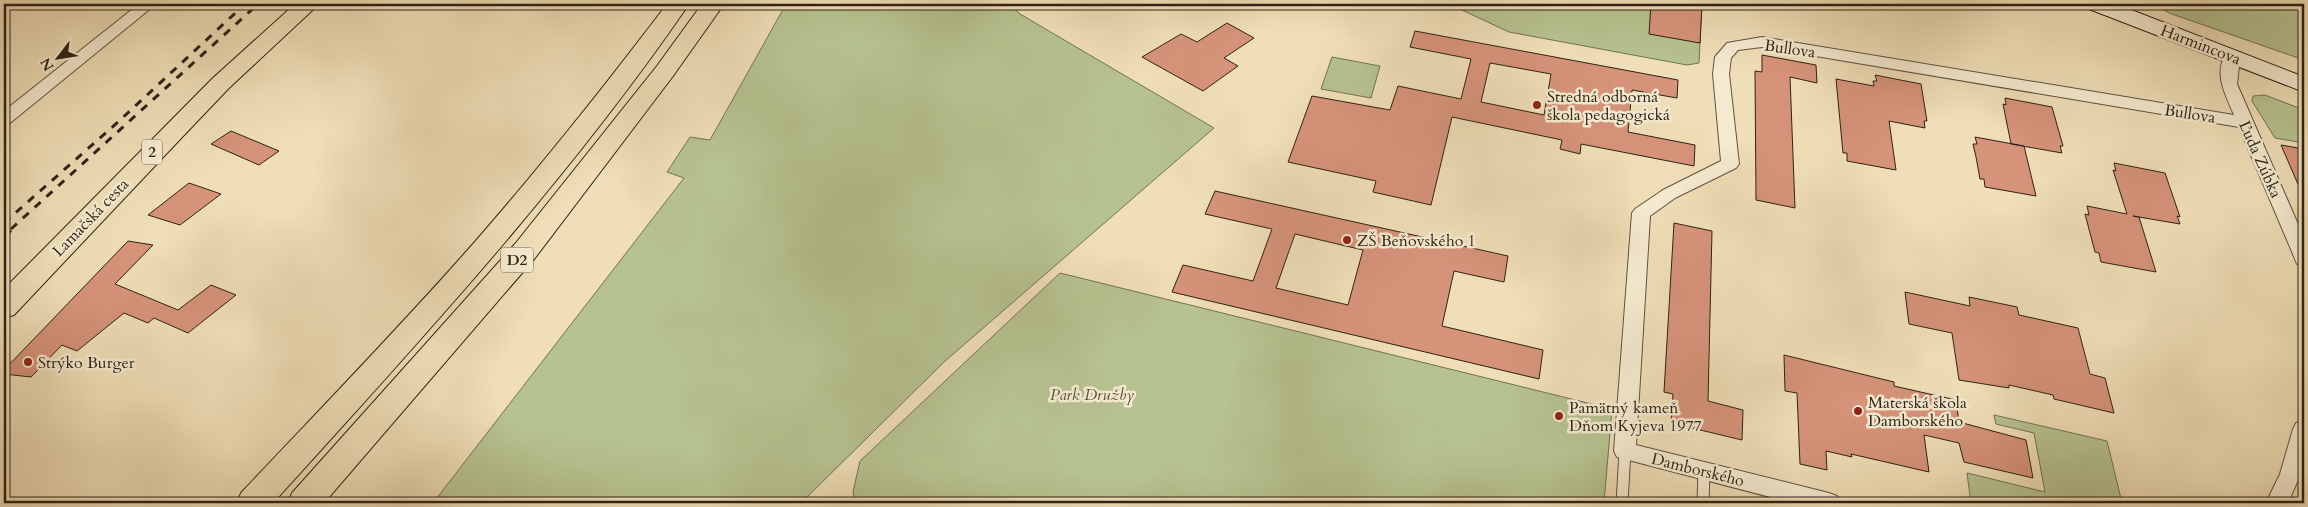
<svg xmlns="http://www.w3.org/2000/svg" width="2308" height="507" viewBox="0 0 2308 507" font-family="Cardo,serif">
	<style>
		.green { fill: #b6c290; stroke: #717254 }
		.building { fill: #d6937a; stroke: #2c2317; fill-rule: evenodd }
		.lines { fill: none; stroke-linecap: round; stroke-linejoin: round }
		.lane-casing { stroke: #5d523f; stroke-width: 13 }
		.street-casing { stroke: #5d523f; stroke-width: 2 }
		.secondary-casing { stroke: #2c2317; stroke-width: 2 }
		.primary-casing { stroke: #2c2317; stroke-width: 2 }
		.highway-casing { stroke: #2c2317; stroke-width: 2 }
		.lane { stroke: #f5ead0; stroke-width: 11 }
		.street { fill: #f5ead0; fill-rule: evenodd }
		.secondary { fill: #f5ead0; fill-rule: evenodd }
		.primary { fill: #efdeb7; fill-rule: evenodd }
		.highway { fill: #efdeb7; fill-rule: evenodd }
		.rail-far1 { stroke: #2c2317; stroke-width: 3; stroke-dasharray: 8 8; stroke-linecap: butt }
		.rail { stroke: #2c2317; stroke-width: 4; stroke-dasharray: 9 9; stroke-linecap: butt }
		.poi-dot { fill: #8f2418; stroke: #f5ead0; stroke-width: 2 }
		.labels { text-anchor: middle; stroke-width: 5; stroke-linejoin: round; paint-order: stroke }
		.shield { fill: #f5ead0; stroke: #685f4e; stroke-width: 1 }
		.shield-label { font-size: 15px; font-weight: bold; fill: #2c2317 }
		.street-label { font-size: 16px; fill: #2c2317; stroke: #f5ead0 }
		.poi-label { font-size: 16px; fill: #2c2317; stroke: #f5ead0; text-anchor: start }
		.park-label { font-size: 16px; font-style: italic; fill: #55533b; stroke: #f5ead0 }
	</style>
	<rect width="100%" height="100%" fill="#efdeb7"/>
	<filter id="stains"><feTurbulence type="fractalNoise" baseFrequency=".004" numOctaves="4"/><feColorMatrix values="0 0 0 0 .2 0 0 0 0 .09 0 0 0 0 .02 0 0 0 .5 -.17"/></filter>
	<radialGradient id="worn" r=".72"><stop offset=".6" stop-color="#630" stop-opacity="0"/><stop offset="1" stop-color="#630" stop-opacity=".3"/></radialGradient>
	<path class="green" d="M 786,4 L 1010,4 L 1020,14 L 1214,128 L 944,362 L 801,503 L 433,503 L 684,178 L 667,172 L 690,137 L 710,140 Z
		M 1449,4 L 1702,4 L 1699,63 L 1687,65 L 1509,32 Z
		M 2154,4 L 2304,4 L 2304,60 L 2169,13 Z
		M 1332,57 L 1380,66 L 1371,98 L 1321,89 Z
		M 2265,95 L 2304,110 L 2304,143 L 2275,138 L 2252,101 L 2253,96 Z
		M 1060,273 L 1612,409 L 1604,503 L 855,503 L 853,492 L 860,461 Z
		M 1994,415 L 2107,441 L 2122,503 L 1971,503 L 1967,473 L 2045,492 L 2034,433 L 1996,424 Z"/>
	<path class="building" d="M 1651,4 L 1702,4 L 1700,43 L 1649,34 Z
		M 1227,23 L 1254,38 L 1224,58 L 1238,66 L 1203,91 L 1142,57 L 1181,34 L 1197,42 Z
		M 1415,31 L 1678,80 L 1677,98 L 1632,90 L 1628,132 L 1695,145 L 1694,166 L 1581,144 L 1580,154 L 1560,149 L 1562,140 L 1452,117 L 1431,205 L 1373,192 L 1376,181 L 1288,162 L 1312,96 L 1390,110 L 1398,86 L 1461,99 L 1471,59 L 1410,47 ZM 1490,63 L 1551,74 L 1544,115 L 1481,102 Z
		M 1762,55 L 1816,65 L 1817,83 L 1790,77 L 1795,208 L 1756,200 L 1755,71 L 1762,72 Z
		M 1875,75 L 1921,84 L 1927,121 L 1924,121 L 1925,128 L 1889,121 L 1896,170 L 1847,161 L 1847,153 L 1843,153 L 1836,79 L 1874,86 L 1873,81 L 1877,81 Z
		M 2005,98 L 2052,107 L 2063,146 L 2060,146 L 2062,153 L 2011,144 L 2003,104 L 2006,105 Z
		M 231,131 L 279,151 L 259,165 L 211,144 Z
		M 1975,137 L 2024,146 L 2036,196 L 1985,187 L 1984,179 L 1980,179 L 1976,157 L 1973,144 L 1977,144 Z
		M 2281,145 L 2304,149 L 2304,198 Z
		M 2114,163 L 2165,173 L 2180,217 L 2177,216 L 2180,224 L 2133,216 L 2139,217 L 2156,272 L 2101,262 L 2099,253 L 2095,252 L 2085,214 L 2089,215 L 2087,206 L 2127,214 L 2113,170 L 2116,171 Z
		M 189,183 L 221,194 L 180,225 L 148,215 Z
		M 1215,191 L 1508,256 L 1504,282 L 1454,271 L 1442,326 L 1543,350 L 1539,379 L 1172,292 L 1183,265 L 1253,281 L 1272,229 L 1205,214 ZM 1295,234 L 1363,250 L 1348,305 L 1276,288 Z
		M 1674,223 L 1712,231 L 1708,401 L 1743,410 L 1742,440 L 1671,423 L 1673,394 L 1664,392 Z
		M 128,241 L 153,245 L 115,284 L 178,310 L 211,285 L 236,295 L 188,333 L 154,318 L 148,323 L 124,313 L 77,351 L 62,345 L 31,377 L 4,374 L 4,370 Z
		M 1905,292 L 1970,306 L 1969,297 L 2017,307 L 2019,315 L 2078,328 L 2090,374 L 2105,378 L 2114,413 L 2054,399 L 2053,395 L 2009,385 L 2009,388 L 1959,380 L 1952,333 L 1909,324 Z
		M 1784,355 L 1894,382 L 1894,386 L 1956,400 L 1959,422 L 2026,440 L 2033,478 L 1964,462 L 1959,443 L 1924,435 L 1929,472 L 1851,454 L 1852,457 L 1826,451 L 1827,470 L 1800,464 L 1797,393 L 1785,391 Z"/>
	<g class="lines">
		<g class="lane-casing">
			<path id="lane" d="M 1622,503 L 1625,451
				M 1703,503 L 1704,471"/>
		</g>
		<g class="street-casing">
			<path id="street" d="M 139,4 L 156,4 L 10,123 L 4,124 L 4,111 Z
				M 1762,37 L 2234,115 C 2226,96 2213,73 2226,54 L 2238,54 L 2240,57 L 2237,84 L 2304,238 L 2304,266 L 2297,264 L 2295,259 L 2239,127 L 1762,47 L 1738,50 L 1731,58 L 1729,74 L 1739,164 L 1736,168 L 1675,198 L 1650,216 L 1636,445 L 1829,493 L 1837,496 L 1840,503 L 1793,503 L 1617,457 L 1614,451 L 1632,213 L 1635,209 L 1663,190 L 1721,161 L 1713,74 L 1715,57 L 1727,43 Z
				M 2304,420 L 2304,466 L 2288,503 L 2266,503 L 2280,474 L 2293,429 L 2296,423 Z"/>
		</g>
		<g class="secondary-casing">
			<path id="secondary" d="M 2086,4 L 2116,4 L 2304,77 L 2304,92 L 2089,9 Z"/>
		</g>
		<g class="primary-casing">
			<path id="primary" d="M 295,4 L 319,4 L 229,88 L 186,133 L 14,315 L 4,318 L 4,289 L 213,78 Z"/>
		</g>
		<g class="highway-casing">
			<path id="highway" d="M 667,4 L 689,4 C 566,183 418,343 273,503 L 237,503 L 241,493 C 321,408 403,324 480,236 C 545,161 607,83 667,4 Z
				M 702,4 L 724,4 L 673,76 L 535,258 L 324,503 L 288,503 L 292,493 L 515,244 L 657,66 Z"/>
		</g>
		<use href="#lane" class="lane"/>
		<use href="#street" class="street"/>
		<use href="#secondary" class="secondary"/>
		<use href="#primary" class="primary"/>
		<use href="#highway" class="highway"/>
		<path class="rail-far1" d="M 4,223 L 118,122 L 245,4
			M 11,229 L 258,4"/>
		<path class="rail" d="M 4,236 L 13,228"/>
	</g>
	<g class="poi-dot">
		<circle cx="1537" cy="105" r="5"/>
		<circle cx="1347" cy="240" r="5"/>
		<circle cx="28" cy="362" r="5"/>
		<circle cx="1858" cy="411" r="5"/>
		<circle cx="1559" cy="416" r="5"/>
	</g>
	<g class="labels">
		<g class="shield">
			<rect x="142" y="139.5" width="20" height="25" rx="4"/>
			<rect x="501" y="247.5" width="32" height="25" rx="4"/>
		</g>
		<g class="shield-label">
			<text x="152" y="157">2</text>
			<text x="517" y="265">D2</text>
		</g>
		<g class="street-label">
			<text transform="translate(2201 44) rotate(21)" y="6">Harmincova</text>
			<text transform="translate(1790 48) rotate(8)" y="6">Bullova</text>
			<text transform="translate(2190 113) rotate(9)" y="6">Bullova</text>
			<text transform="translate(2261 159) rotate(66)" y="6">Ľuda Zúbka</text>
			<text transform="translate(90 217) rotate(-46)" y="6">Lamačská cesta</text>
			<text transform="translate(1698 469) rotate(14)" y="6">Damborského</text>
		</g>
		<g class="poi-label">
			<text x="1547" y="102">Stredná odborná<tspan x="1547" dy="18">škola pedagogická</tspan></text>
			<text x="1357" y="246">ZŠ Beňovského 1</text>
			<text x="38" y="368">Strýko Burger</text>
			<text x="1868" y="408">Materská škola<tspan x="1868" dy="18">Damborského</tspan></text>
			<text x="1569" y="413">Pamätný kameň<tspan x="1569" dy="18">Dňom Kyjeva 1977</tspan></text>
		</g>
		<g class="park-label">
			<text x="1092" y="400">Park Družby</text>
		</g>
	</g>
	<rect width="2308" height="507" fill="none" stroke="#efdeb7" stroke-width="20"/>
	<rect x="5" y="5" width="2298" height="497" fill="none" stroke="#2c2317" stroke-width="2.5"/>
	<rect x="10" y="10" width="2288" height="487" fill="none" stroke="#2c2317"/>
	<g transform="translate(58 58) rotate(239)" stroke="#f5ead0" stroke-width="4" paint-order="stroke">
	<path d="M0-4L9 19L0 12L-9 19Z" fill="#2c2317"/>
	<text y="-8" font-size="14" font-weight="bold" text-anchor="middle" fill="#2c2317">N</text>
	</g>
	<rect width="100%" height="100%" filter="url(#stains)"/>
	<rect width="100%" height="100%" fill="url(#worn)"/>
</svg>
